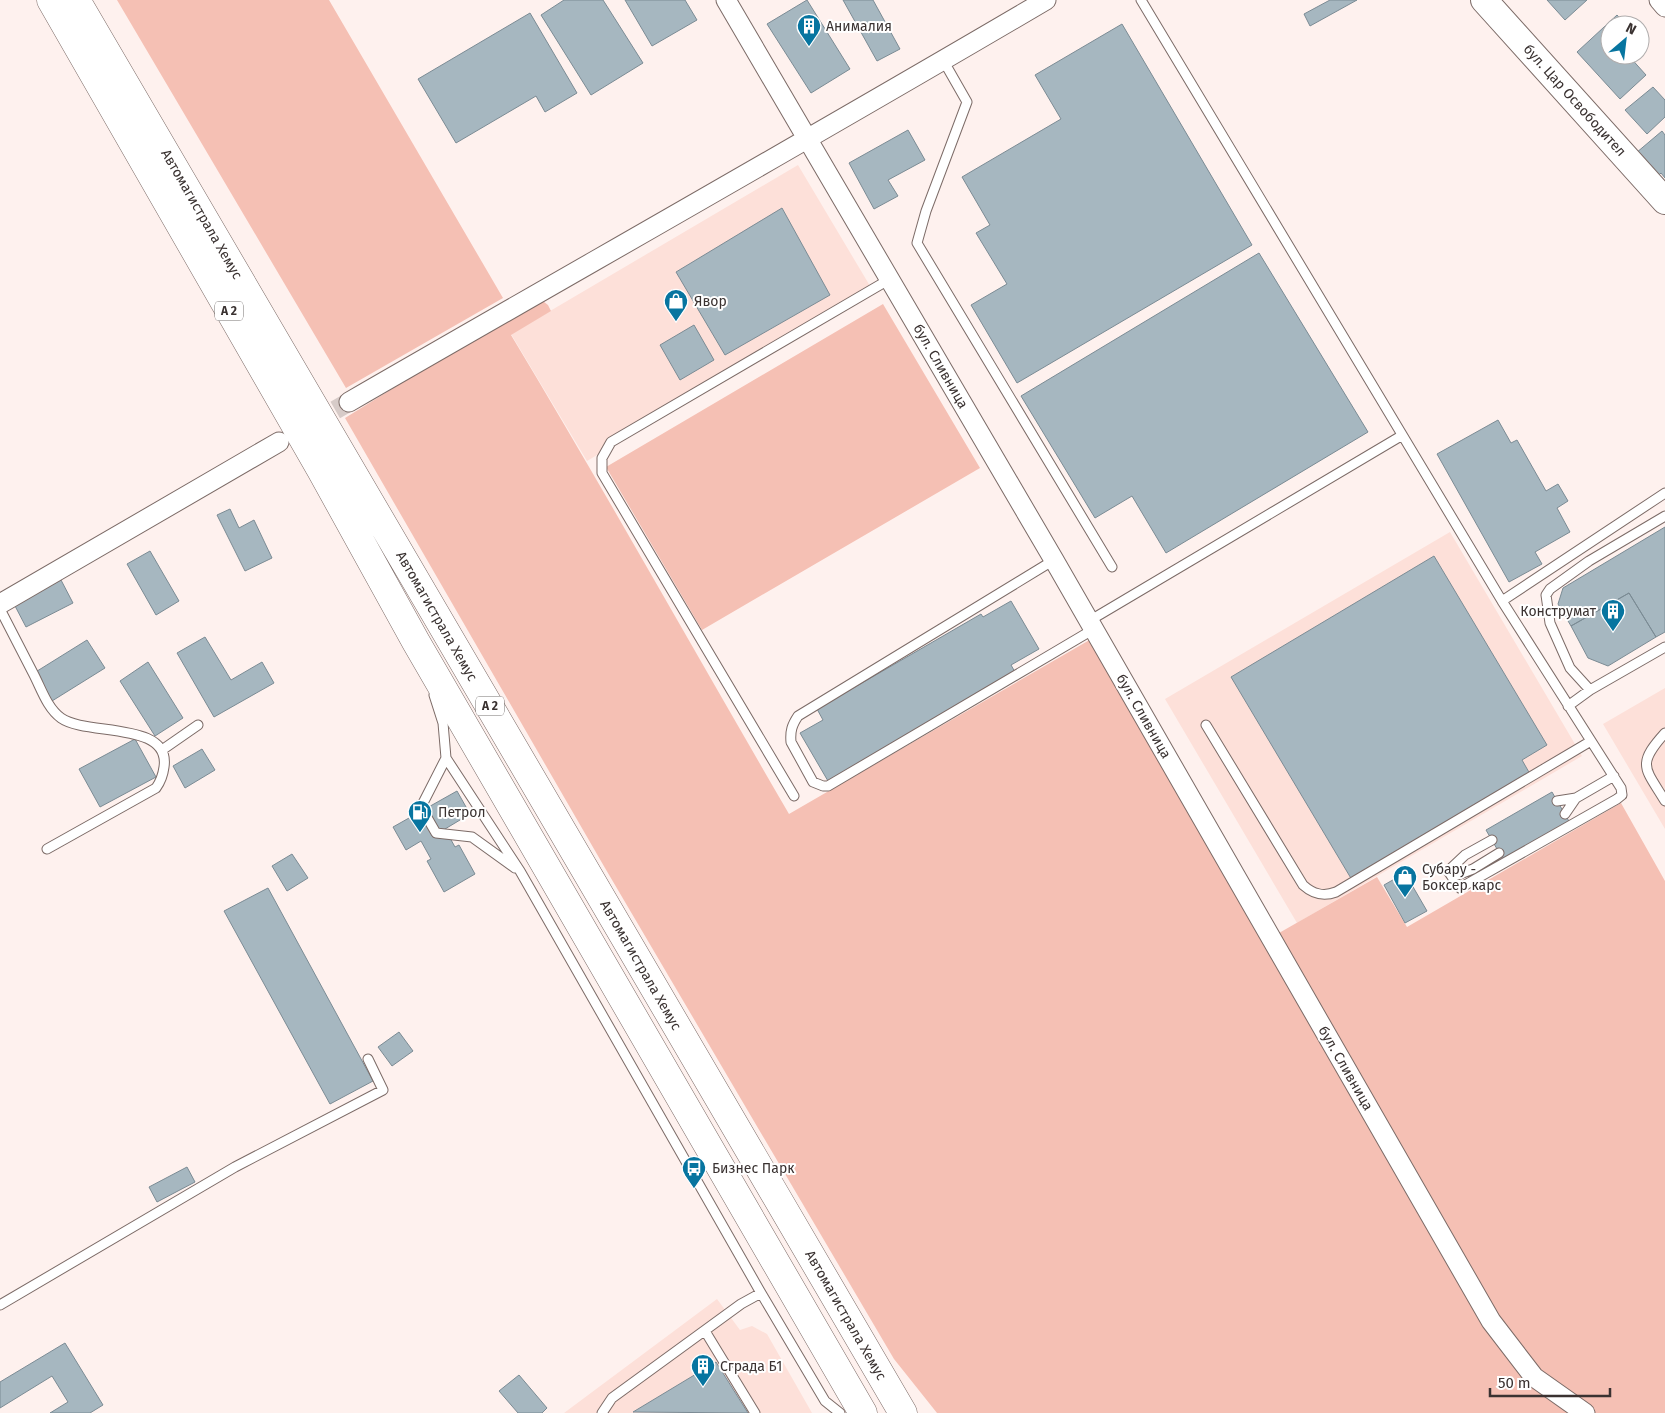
<svg xmlns="http://www.w3.org/2000/svg" width="1665" height="1413" viewBox="0 0 1665 1413" font-family="'Fira Sans',sans-serif">
	<style>
		.built { fill: #fde0d9 }
		.green { fill: #f5c0b4 }
		.building { fill: #a6b7c0; stroke: #7b8b94 }
		.lines { fill: none; stroke-linecap: round; stroke-linejoin: round }
		.minor-tunnel { stroke: #d7cbc8; stroke-width: 19; stroke-dasharray: 19 9; stroke-linecap: butt }
		.service-casing { stroke: #7c6b67; stroke-width: 11 }
		.minor-casing { stroke: #7c6b67; stroke-width: 21 }
		.secondary-casing { stroke: #7c6b67; stroke-width: 28 }
		.motorway-casing { stroke: #7c6b67; stroke-width: 29 }
		.service { stroke: #fff; stroke-width: 9 }
		.minor { stroke: #fff; stroke-width: 19 }
		.secondary { stroke: #fff; stroke-width: 26 }
		.motorway { stroke: #fff; stroke-width: 28 }
		.labels { text-anchor: middle; stroke-width: 4; stroke-linejoin: round; paint-order: stroke }
		.shield { fill: #fff; stroke: #75706f; stroke-width: 1 }
		.shield-label { font-size: 12px; font-weight: bold; fill: #3a3231 }
		.poi-label { font-size: 14px; fill: #3a3231; stroke: #fff; text-anchor: start }
		.street-label { font-size: 14px; fill: #3a3231; stroke: #fff }
	</style>
	<rect width="100%" height="100%" fill="#fef1ee"/>
	<path class="built" d="M 798,165 L 873,291 L 587,461 L 511,334 Z
		M 1450,532 L 1582,756 L 1297,923 L 1165,699 Z
		M 1665,688 L 1665,829 L 1603,724 Z
		M 717,1299 L 740,1330 L 752,1326 L 767,1334 L 812,1413 L 564,1413 Z"/>
	<path class="green" d="M 117,0 L 329,0 L 503,298 L 346,388 Z
		M 539,298 L 548,305 L 551,311 L 511,335 C 606,493 696,654 789,814 L 1093,638 L 1272,937 L 1377,877 L 1407,927 L 1621,803 L 1665,881 L 1665,1413 L 937,1413 L 894,1359 L 605,868 L 345,418 Z
		M 883,304 L 980,468 L 702,630 L 606,467 Z"/>
	<path class="building" d="M 564,0 L 603,0 L 643,63 L 591,95 L 541,15 Z
		M 625,0 L 685,0 L 697,20 L 652,46 Z
		M 807,0 L 850,69 L 811,93 L 767,24 Z
		M 843,0 L 873,0 L 900,49 L 877,61 Z
		M 1330,0 L 1357,0 L 1310,26 L 1304,14 Z
		M 1547,0 L 1587,0 L 1565,20 Z
		M 530,13 L 577,93 L 545,112 L 536,96 L 456,143 L 418,79 Z
		M 1617,15 L 1627,25 L 1610,25 L 1610,55 L 1628,55 L 1646,75 L 1620,99 L 1577,52 Z
		M 1122,24 L 1252,245 L 1017,383 L 971,305 L 1007,284 L 976,233 L 990,225 L 962,177 L 1061,119 L 1035,75 Z
		M 1653,87 L 1665,100 L 1665,117 L 1647,134 L 1625,110 Z
		M 908,130 L 925,160 L 888,180 L 898,196 L 874,209 L 849,163 Z
		M 1662,131 L 1665,135 L 1665,178 L 1661,173 L 1657,177 L 1636,153 Z
		M 782,208 L 830,295 L 725,355 L 676,272 Z
		M 1259,253 L 1368,432 L 1166,553 L 1132,496 L 1095,518 L 1021,396 Z
		M 694,325 L 714,360 L 680,380 L 660,345 Z
		M 1498,420 L 1511,443 L 1517,440 L 1546,491 L 1558,484 L 1568,501 L 1557,508 L 1570,532 L 1535,552 L 1542,564 L 1509,582 L 1437,454 Z
		M 230,509 L 239,528 L 254,520 L 272,558 L 245,571 L 217,515 Z
		M 1665,527 L 1665,632 L 1656,637 L 1629,593 L 1571,626 L 1558,604 L 1563,588 Z
		M 150,551 L 179,601 L 156,615 L 127,564 Z
		M 1434,556 L 1547,745 L 1522,760 L 1530,774 L 1352,880 L 1231,677 Z
		M 61,580 L 73,603 L 26,627 L 14,604 Z
		M 1629,593 L 1656,637 L 1608,666 L 1588,658 L 1571,626 Z
		M 1011,601 L 1039,649 L 1011,665 L 1015,672 L 828,781 L 800,733 L 823,720 L 817,709 L 981,614 L 983,617 Z
		M 205,637 L 231,680 L 262,662 L 274,683 L 214,717 L 177,653 Z
		M 87,640 L 105,668 L 52,701 L 34,673 Z
		M 148,662 L 183,718 L 155,736 L 120,681 Z
		M 135,739 L 156,777 L 100,807 L 79,769 Z
		M 202,749 L 215,770 L 185,788 L 173,766 Z
		M 457,791 L 470,814 L 445,829 L 455,847 L 459,845 L 475,874 L 444,892 L 427,861 L 431,859 L 421,841 L 406,850 L 393,827 Z
		M 1552,792 L 1570,823 L 1504,861 L 1486,830 Z
		M 292,854 L 308,878 L 287,891 L 272,866 Z
		M 1405,873 L 1427,911 L 1405,923 L 1384,885 Z
		M 268,888 L 373,1081 L 330,1104 L 224,911 Z
		M 399,1032 L 413,1051 L 392,1066 L 378,1047 Z
		M 187,1167 L 195,1182 L 157,1202 L 149,1187 Z
		M 65,1343 L 103,1405 L 90,1413 L 50,1413 L 68,1402 L 52,1376 L 0,1408 L 0,1382 Z
		M 716,1362 L 748,1413 L 633,1412 Z
		M 519,1375 L 547,1408 L 542,1413 L 518,1413 L 499,1391 Z"/>
	<g class="lines">
		<path class="minor-tunnel" d="M 311,424 L 349,402"/>
		<g class="service-casing">
			<path id="service" d="M 1141,0 L 1502,601 L 1621,788 L 1622,795 L 1617,799 L 1460,888 L 1448,871 L 1465,855 L 1492,840
				M 943,60 L 967,102 L 926,211 L 917,243 L 1112,567
				M 1054,560 L 798,716 C 792,725 790,731 791,742 L 813,782 L 823,786 L 828,786 L 1094,629
				M 1502,601 L 1665,493
				M 0,609 C 11,630 22,652 33,673 C 41,688 47,708 61,718 C 86,736 171,721 164,767 C 163,775 161,781 156,788 L 47,849
				M 1089,621 L 1401,436
				M 1590,690 L 1570,668 L 1550,623 L 1546,595 L 1550,589 L 1589,561 L 1665,516
				M 434,695 L 443,723 L 446,758 L 520,871 L 761,1293 L 825,1401 L 840,1413
				M 1568,706 L 1590,690 L 1665,647
				M 1206,725 L 1303,885 C 1313,894 1323,897 1336,892 L 1591,741
				M 1665,733 C 1636,765 1645,768 1665,801
				M 162,750 L 198,725
				M 446,758 L 421,807 L 436,833 L 472,837 L 515,868
				M 794,796 L 602,473 L 602,458 L 611,442 L 890,279
				M 1557,801 L 1576,798 L 1614,776
				M 1565,814 L 1576,798
				M 1452,877 L 1473,869 L 1499,853
				M 0,1305 L 235,1167 L 383,1090 L 368,1059
				M 705,1331 L 755,1413
				M 602,1413 L 612,1398 L 741,1304 L 761,1293"/>
		</g>
		<g class="minor-casing">
			<path id="minor" d="M 726,0 L 1054,560 L 1491,1321 L 1534,1377 L 1585,1413
				M 1659,0 L 1665,7
				M 349,402 C 581,268 815,136 1046,0
				M 0,604 L 279,442"/>
		</g>
		<g class="secondary-casing">
			<path id="secondary" d="M 1484,0 L 1665,201"/>
		</g>
		<g class="motorway-casing">
			<path id="motorway" d="M 51,0 L 321,470 L 416,642 L 863,1413
				M 76,0 L 903,1413"/>
		</g>
		<use href="#service" class="service"/>
		<use href="#minor" class="minor"/>
		<use href="#secondary" class="secondary"/>
		<use href="#motorway" class="motorway"/>
	</g>
	<defs>
		<g id="building-pin" transform="scale(1.25)"><path d="M0 17L-7.5 6A9.5 9.5 0 1 1 7.5 6Z" fill="#0775a0" stroke="#fff"/><path d="M-4-6H4V6H1V3H-1V6H-4ZM-2.5-4.3h1.7v1.8h-1.7ZM.8-4.3h1.7v1.8H.8ZM-2.5-1h1.7V.8h-1.7ZM.8-1h1.7V.8H.8Z" fill="#fff"/></g>
		<g id="shop-pin" transform="scale(1.25)"><path d="M0 17L-7.5 6A9.5 9.5 0 1 1 7.5 6Z" fill="#0775a0" stroke="#fff"/><path d="M-5-2.5h2.3a2.7 3.5 0 0 1 5.4 0H5L5.5 6h-11ZM-1.5-2.5h3a1.5 2.3 0 0 0-3 0Z" fill="#fff"/></g>
		<g id="fuel-pin" transform="scale(1.25)"><path d="M0 17L-7.5 6A9.5 9.5 0 1 1 7.5 6Z" fill="#0775a0" stroke="#fff"/><path d="M-5.5-6h7V0h2V4h1.3V-2.5L3-4.5l.8-.8L6-3V5H2.5V1h-1V6h-7ZM-4.2-4.7v3.2H.2V-4.7Z" fill="#fff"/></g>
		<g id="bus-pin" transform="scale(1.25)"><path d="M0 17L-7.5 6A9.5 9.5 0 1 1 7.5 6Z" fill="#0775a0" stroke="#fff"/><path d="M-5-6H5V4H4V6H2V4H-2V6H-4V4H-5ZM-3.5-4V0h7V-4ZM-3.5 1.2v1.5H-2V1.2ZM2 1.2v1.5H3.5V1.2Z" fill="#fff"/></g>
	</defs>
	<g fill-rule="evenodd">
		<use href="#building-pin" x="809" y="26"/>
		<use href="#shop-pin" x="676" y="301"/>
		<use href="#building-pin" x="1613" y="611"/>
		<use href="#fuel-pin" x="420" y="812"/>
		<use href="#shop-pin" x="1405" y="877"/>
		<use href="#bus-pin" x="694" y="1168"/>
		<use href="#building-pin" x="703" y="1366"/>
	</g>
	<g class="labels">
		<g class="shield">
			<rect x="215" y="301.5" width="28" height="19" rx="4"/>
			<rect x="476" y="696.5" width="28" height="19" rx="4"/>
		</g>
		<g class="shield-label">
			<text x="229" y="315">A 2</text>
			<text x="490" y="710">A 2</text>
		</g>
		<g class="poi-label">
			<text x="826" y="31">Анималия</text>
			<text x="694" y="306">Явор</text>
			<text x="1596" y="616" text-anchor="end">Конструмат</text>
			<text x="438" y="817">Петрол</text>
			<text x="1422" y="874">Субару -<tspan x="1422" dy="16">Боксер карс</tspan></text>
			<text x="712" y="1173">Бизнес Парк</text>
			<text x="720" y="1371">Сграда Б1</text>
		</g>
		<g class="street-label">
			<text transform="translate(1575 100) rotate(48)" y="5">бул. Цар Освободител</text>
			<text transform="translate(202 214) rotate(60)" y="5">Автомагистрала Хемус</text>
			<text transform="translate(941 366) rotate(60)" y="5">бул. Сливница</text>
			<text transform="translate(437 616) rotate(60)" y="5">Автомагистрала Хемус</text>
			<text transform="translate(1144 716) rotate(60)" y="5">бул. Сливница</text>
			<text transform="translate(641 965) rotate(60)" y="5">Автомагистрала Хемус</text>
			<text transform="translate(1346 1068) rotate(60)" y="5">бул. Сливница</text>
			<text transform="translate(846 1315) rotate(60)" y="5">Автомагистрала Хемус</text>
		</g>
	</g>
	<g transform="translate(1625 40) rotate(28)"><circle r="24" fill="#ffffff" stroke="#b0adad"/>
	<path d="M0-4L9 19L0 12L-9 19Z" fill="#0775a0"/>
	<text y="-8" font-size="14" font-weight="bold" text-anchor="middle" fill="#3a3231">N</text>
	</g>
	<path d="M1490 1388v8h120v-8" fill="none" stroke="#3a3231" stroke-width="2.5"/>
	<text x="1498" y="1388" font-size="15" fill="#3a3231" stroke="#ffffff" stroke-width="4" paint-order="stroke">50 m</text>
</svg>
